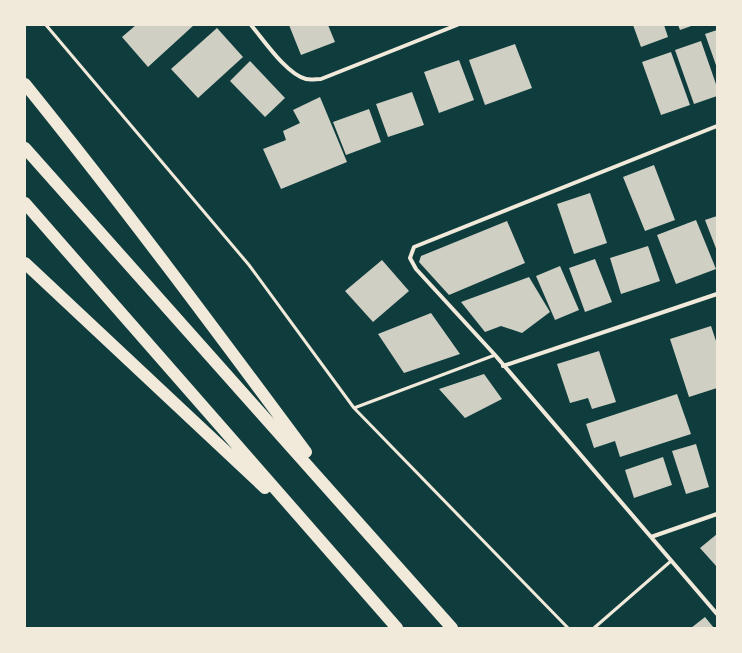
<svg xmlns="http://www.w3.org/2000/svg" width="742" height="653" viewBox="0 0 742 653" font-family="'DejaVu Sans',sans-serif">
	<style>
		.building { fill: #cfcfc3 }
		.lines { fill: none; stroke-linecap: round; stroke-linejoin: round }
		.service { stroke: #f1e9da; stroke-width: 3 }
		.minor { stroke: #f1e9da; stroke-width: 4 }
		.motorway { stroke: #f1e9da; stroke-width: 12 }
	</style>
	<rect width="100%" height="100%" fill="#0f3d3e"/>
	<path class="building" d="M 136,25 L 194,25 L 148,67 L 122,37 Z
		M 289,25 L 328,25 L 335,42 L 301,55 Z
		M 633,25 L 664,25 L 668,37 L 641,47 Z
		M 678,25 L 694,25 L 680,30 Z
		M 217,28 L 243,57 L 198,98 L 171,69 Z
		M 717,30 L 717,68 L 705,34 Z
		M 701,41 L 717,87 L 717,96 L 694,104 L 675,50 Z
		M 515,44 L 532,88 L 485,105 L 469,60 Z
		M 671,52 L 690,105 L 661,115 L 642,62 Z
		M 459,60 L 474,100 L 439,113 L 424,72 Z
		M 250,61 L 285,98 L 265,117 L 230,81 Z
		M 412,92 L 424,125 L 388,137 L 376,104 Z
		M 320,97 L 347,162 L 281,189 L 263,149 L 286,140 L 283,131 L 300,123 L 293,110 Z
		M 369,109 L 381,142 L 346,155 L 333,122 Z
		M 654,165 L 675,220 L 645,231 L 623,177 Z
		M 590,193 L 607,243 L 574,254 L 557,204 Z
		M 717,216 L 717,251 L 705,220 Z
		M 696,220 L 716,269 L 676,284 L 657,235 Z
		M 507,221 L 525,263 L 449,295 L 419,262 L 421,256 Z
		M 648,246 L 660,281 L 621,294 L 610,258 Z
		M 595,259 L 612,302 L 585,312 L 569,268 Z
		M 382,260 L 409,291 L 373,322 L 345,291 Z
		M 560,266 L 579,310 L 555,320 L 536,276 Z
		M 529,277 L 550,312 L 522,333 L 501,326 L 485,332 L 461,302 Z
		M 431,313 L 460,354 L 404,373 L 378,334 Z
		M 711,326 L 717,344 L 717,388 L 689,397 L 670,339 Z
		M 599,351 L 616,402 L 592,409 L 588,398 L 570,403 L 557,364 Z
		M 484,374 L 502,399 L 465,418 L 439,389 Z
		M 677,394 L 691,434 L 620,457 L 615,441 L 594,448 L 586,424 Z
		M 696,444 L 709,487 L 686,494 L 672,451 Z
		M 663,457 L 672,485 L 634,498 L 625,470 Z
		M 717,534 L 717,567 L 700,548 Z
		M 705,617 L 714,628 L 691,628 Z"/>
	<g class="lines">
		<path class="service" d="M 46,25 L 249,265 L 354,408 L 568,628
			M 354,408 L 495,355
			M 594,628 L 671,561"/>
		<path class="minor" d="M 251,25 C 263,39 287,75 306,79 C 311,80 316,79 321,79 L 457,25
			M 717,126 L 414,247 L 410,258 L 416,269 L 495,355 L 717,614
			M 503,366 L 717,294
			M 651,537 L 717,514"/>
		<path class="motorway" d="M 25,84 C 122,204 214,328 306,452
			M 25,148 L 452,628
			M 25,203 L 397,628
			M 25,263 L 265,488"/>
	</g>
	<rect width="742" height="653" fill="none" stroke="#f1e9da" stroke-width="52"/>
</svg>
